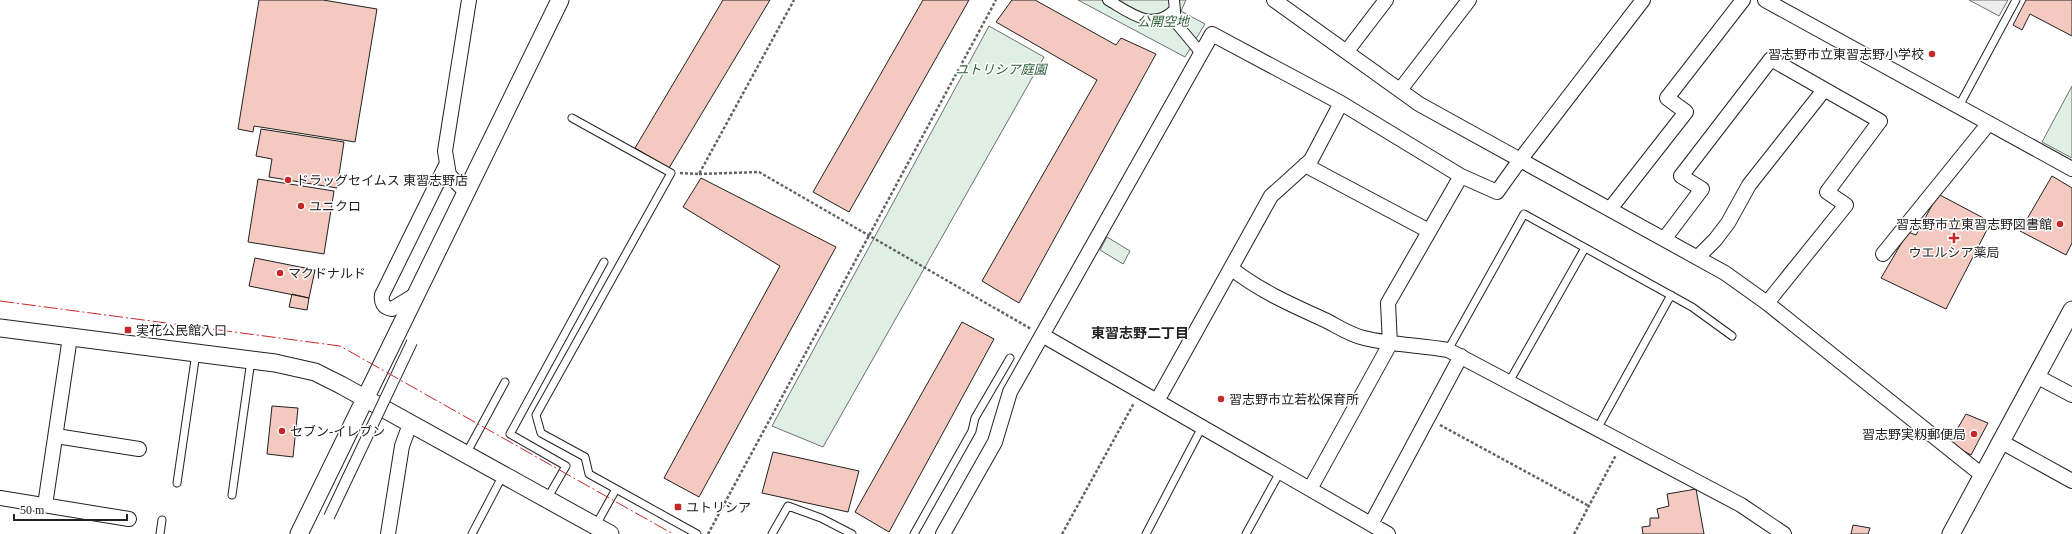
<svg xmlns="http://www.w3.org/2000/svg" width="2072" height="534" viewBox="0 0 2072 534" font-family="'Times New Roman','Noto Sans JP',serif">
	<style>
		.green { fill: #e0efe3; stroke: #6f6f6f }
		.parking { fill: #ededed; stroke: #6f6f6f }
		.building { fill: #f3c9c0; stroke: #222 }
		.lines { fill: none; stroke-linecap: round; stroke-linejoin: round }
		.service-casing { stroke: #222; stroke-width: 9 }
		.pedestrian-casing { stroke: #222; stroke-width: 12 }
		.minor-casing { stroke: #222; stroke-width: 16 }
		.tertiary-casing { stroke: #222; stroke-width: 19 }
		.path { stroke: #646464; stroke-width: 2.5; stroke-dasharray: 3 2; stroke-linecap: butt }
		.service { stroke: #fff; stroke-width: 7 }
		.pedestrian { stroke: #fff; stroke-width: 10 }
		.minor { stroke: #fff; stroke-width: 14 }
		.tertiary { stroke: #fff; stroke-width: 17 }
		.pedestrian-bridge-casing { stroke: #222; stroke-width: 12; stroke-linecap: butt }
		.pedestrian-bridge { stroke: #fff; stroke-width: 10 }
		.power { stroke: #c62828; stroke-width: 1; stroke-dasharray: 14 3 2 3; stroke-linecap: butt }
		.poi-dot { fill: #c62828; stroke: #fff; stroke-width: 1.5 }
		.labels { text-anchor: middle; stroke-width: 3; stroke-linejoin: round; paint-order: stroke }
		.park-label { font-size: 13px; font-style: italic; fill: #2f5e38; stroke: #fff }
		.poi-label { font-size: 13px; fill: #222; stroke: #fff; text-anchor: start }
		.neighbourhood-label { font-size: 14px; font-weight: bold; fill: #222; stroke: #fff }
	</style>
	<rect width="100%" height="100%" fill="#fff"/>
	<path class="green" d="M 1078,0 L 1186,0 L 1181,11 L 1205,24 L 1185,57 Z
		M 989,26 L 1044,57 L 823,447 L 772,426 Z
		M 2072,86 L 2072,158 L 2042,142 Z
		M 1107,237 L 1130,251 L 1123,264 L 1100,250 Z"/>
	<path class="parking" d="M 1969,0 L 2008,0 L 1999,16 Z"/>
	<path class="building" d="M 259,0 L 323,0 L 377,9 L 355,142 L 254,126 L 253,132 L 238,129 Z
		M 723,0 L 770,0 L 669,168 L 635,148 Z
		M 923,0 L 969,0 L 849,212 L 813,192 Z
		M 1012,0 L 1035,0 L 1116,45 L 1121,38 L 1156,54 L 1019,303 L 982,281 L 1097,80 L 996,22 Z
		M 2026,0 L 2072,0 L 2072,36 L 2030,14 L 2022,30 L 2013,25 Z
		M 261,129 L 344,142 L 337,188 L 269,177 L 272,159 L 256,156 Z
		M 2052,176 L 2072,188 L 2072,243 L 2066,255 L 2020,231 Z
		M 701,178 L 836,247 L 699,497 L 664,478 L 780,266 L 683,207 Z
		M 258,179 L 334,191 L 324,254 L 248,242 Z
		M 1938,194 L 1991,222 L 1946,309 L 1881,278 L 1908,232 L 1916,235 Z
		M 255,258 L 315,270 L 309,298 L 249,286 Z
		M 292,294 L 309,298 L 307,310 L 289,307 Z
		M 962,322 L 994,339 L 889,532 L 855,512 Z
		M 272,406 L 298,408 L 293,457 L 267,454 Z
		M 1966,414 L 1988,423 L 1971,455 L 1949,443 Z
		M 773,452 L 859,471 L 848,512 L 762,493 Z
		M 1696,489 L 1704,534 L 1643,534 L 1642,527 L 1650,526 L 1650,518 L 1659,518 L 1657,509 L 1669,506 L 1667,494 Z
		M 1853,525 L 1870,528 L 1868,534 L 1851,534 Z"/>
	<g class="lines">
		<g class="service-casing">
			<path id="service" d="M 1959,106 L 2016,0
				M 572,118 L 671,173 L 536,415 L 541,433 L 585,457 L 589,474 L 697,534
				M 1448,350 L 1524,214 L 1692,307 L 1732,336
				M 1509,382 L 1585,248
				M 1597,429 L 1671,295
				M 466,454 L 505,382
				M 177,483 L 196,353
				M 232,495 L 251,360
				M 547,499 L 566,466 L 510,434 L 604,262
				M 596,525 L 616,489
				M 160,534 L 162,520
				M 472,534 L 503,475
				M 772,534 L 788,506 L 821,518 L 852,534
				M 914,534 L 972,431 L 975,418 L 1010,358
				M 1146,534 L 1202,427
				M 1246,534 L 1280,472"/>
		</g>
		<g class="pedestrian-casing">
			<path id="pedestrian" d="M 1108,0 C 1129,12 1152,32 1174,10
				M 1174,0 L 1176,23 L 1201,53"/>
		</g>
		<g class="minor-casing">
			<path id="minor" d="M 1274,0 L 1419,104 L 1725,273 L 1767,303 L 1982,475
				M 1765,0 L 2072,169
				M 1347,51 L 1386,0
				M 1400,90 L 1469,0
				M 1341,103 L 1461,176
				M 1305,165 L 1429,231
				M 466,192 L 449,175 L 445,151 L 469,0
				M 1610,209 L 1686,112 L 1667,98 L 1743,0
				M 1665,238 L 1702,189 L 1681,176 L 1771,59 L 1880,121 L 1827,192 L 1846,205 L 1767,303
				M 1883,254 L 1989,123
				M 1698,257 L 1715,240 L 1728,223 L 1749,185 L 1824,90
				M 1232,269 C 1260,291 1292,305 1325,320 C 1337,326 1350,335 1364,338 C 1392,345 1420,345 1448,350 L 1741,505 L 1784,534
				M 415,295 L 392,309 C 383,308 381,302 382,295 L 446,165
				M 1042,335 L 1388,534
				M 2036,376 L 2072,395
				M 56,436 L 139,449
				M 2000,441 L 2072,481
				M 1310,489 L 1390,344 L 1388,303 L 1461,176 L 1497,192 L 1520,160 L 1643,0
				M 0,498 L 129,519
				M 45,505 L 70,337
				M 1371,524 L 1461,356
				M 388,534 L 402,446 L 410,424
				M 943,534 L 995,442 L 1010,392 L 1212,34 L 1341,103 L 1311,160 L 1271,196 L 1157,401"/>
		</g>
		<g class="tertiary-casing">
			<path id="tertiary" d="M 0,328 L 275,363 L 315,372 L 341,385 L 610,534
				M 299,534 L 560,0
				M 1951,534 L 2072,310"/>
		</g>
		<path class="path" d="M 680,173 L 699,174 L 794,0
			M 699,174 L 759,172 L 1031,329
			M 1440,425 L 1589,506
			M 708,534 L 996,0
			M 1062,534 L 1134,403
			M 1574,534 L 1616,455"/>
		<use href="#service" class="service"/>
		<use href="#pedestrian" class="pedestrian"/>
		<use href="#minor" class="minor"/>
		<use href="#tertiary" class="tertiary"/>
		<g class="pedestrian-bridge-casing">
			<path id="pedestrian-bridge" d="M 329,517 L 412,342"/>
		</g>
		<use href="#pedestrian-bridge" class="pedestrian-bridge"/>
		<path class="power" d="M 0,301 L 340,346 L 673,534"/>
	</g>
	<g class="poi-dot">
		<circle cx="1932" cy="54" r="4"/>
		<circle cx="288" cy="180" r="4"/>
		<circle cx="301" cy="206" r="4"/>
		<circle cx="2060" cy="224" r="4"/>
		<path d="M1952 232h4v4h4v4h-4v4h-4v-4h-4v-4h4z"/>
		<circle cx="280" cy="273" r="4"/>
		<rect x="124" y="326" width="8" height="8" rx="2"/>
		<circle cx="1221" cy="399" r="4"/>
		<circle cx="282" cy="431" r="4"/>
		<circle cx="1974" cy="434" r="4"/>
		<rect x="674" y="503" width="8" height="8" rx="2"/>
	</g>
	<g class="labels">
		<g class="park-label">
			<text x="1163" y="26">公開空地</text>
			<text x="1001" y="74">ユトリシア庭園</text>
		</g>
		<g class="poi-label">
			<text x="1924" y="59" text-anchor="end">習志野市立東習志野小学校</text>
			<text x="296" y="185">ドラッグセイムス 東習志野店</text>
			<text x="309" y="211">ユニクロ</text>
			<text x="2052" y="229" text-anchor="end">習志野市立東習志野図書館</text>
			<text x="1954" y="257" text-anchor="middle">ウエルシア薬局</text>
			<text x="288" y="278">マクドナルド</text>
			<text x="136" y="335">実花公民館入口</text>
			<text x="1229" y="404">習志野市立若松保育所</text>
			<text x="290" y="436">セブン-イレブン</text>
			<text x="1966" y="439" text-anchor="end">習志野実籾郵便局</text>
			<text x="686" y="512">ユトリシア</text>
		</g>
		<g class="neighbourhood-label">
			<text x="1140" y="338">東習志野二丁目</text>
		</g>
	</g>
	<path d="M14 514v6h113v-6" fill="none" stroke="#222222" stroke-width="2"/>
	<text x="20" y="514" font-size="12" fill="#222222" stroke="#ffffff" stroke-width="3" paint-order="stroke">50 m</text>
</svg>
